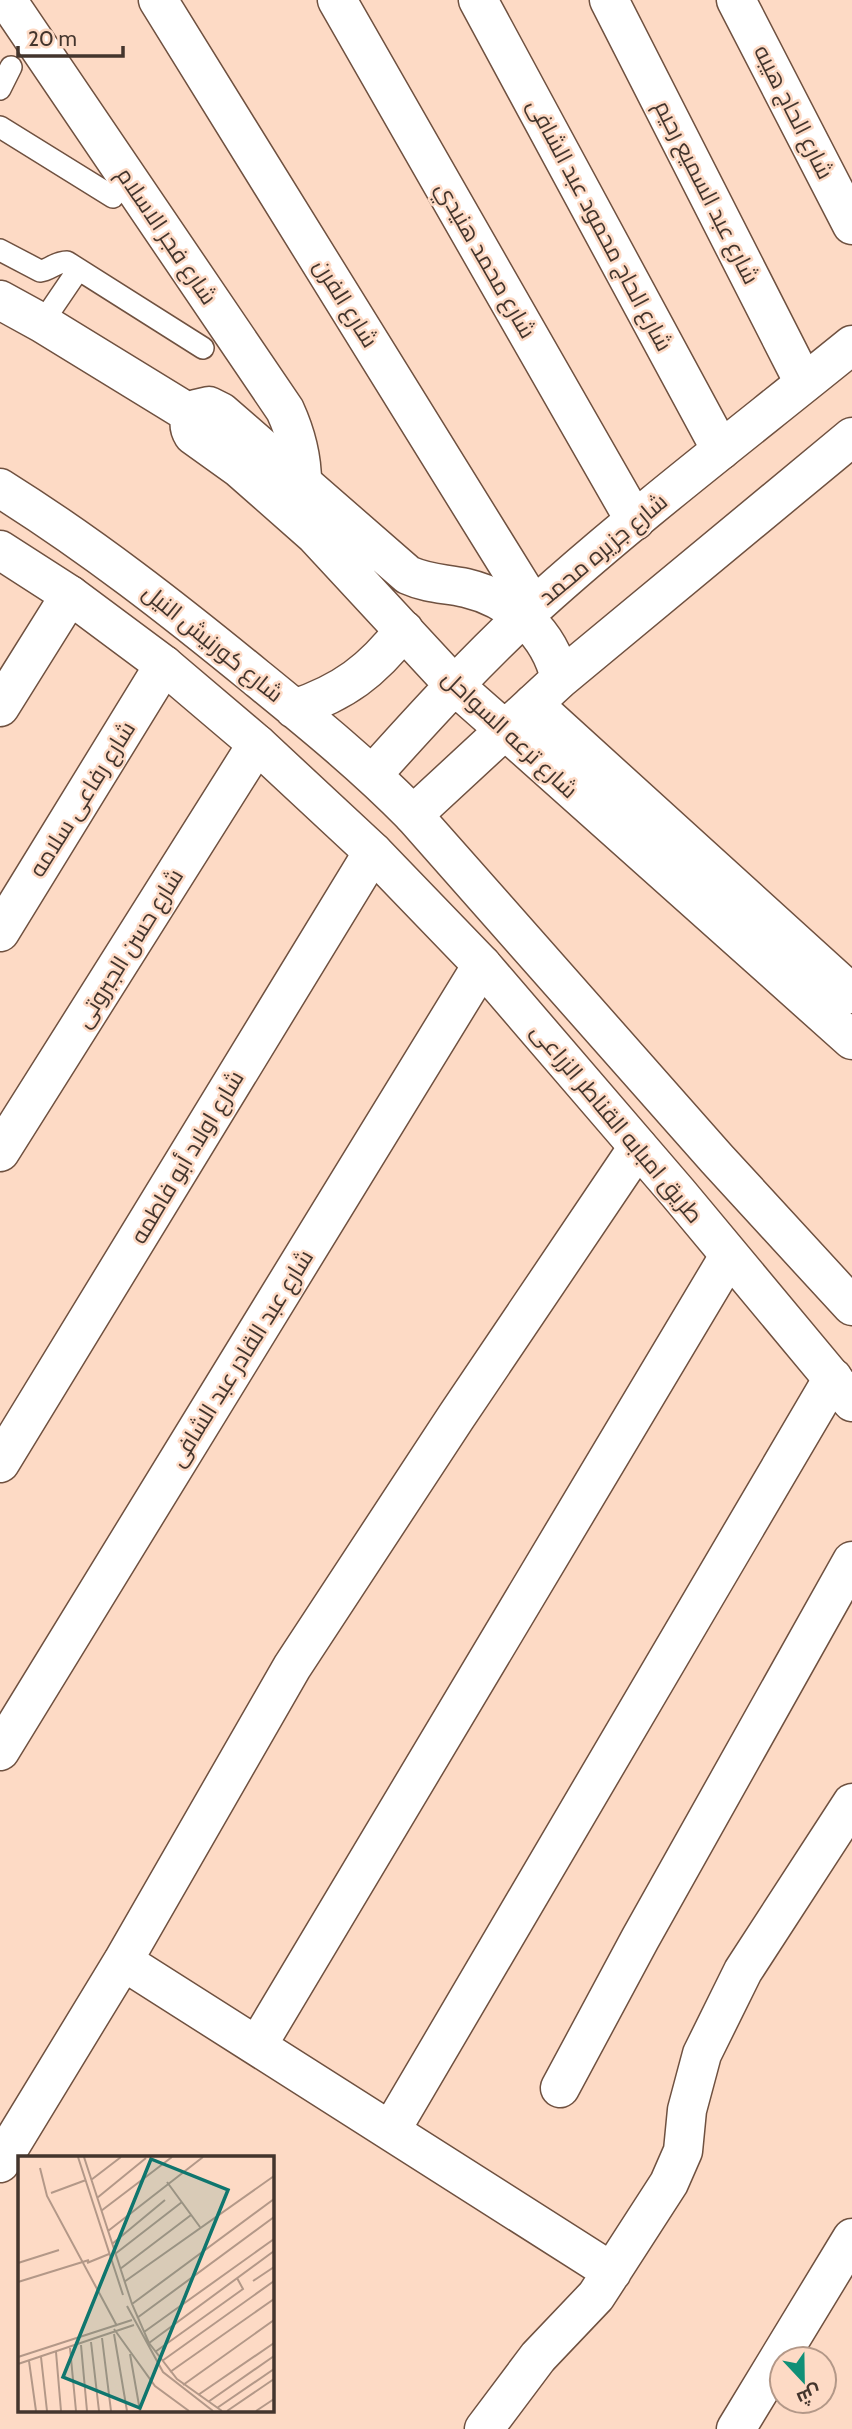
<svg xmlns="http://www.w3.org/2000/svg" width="852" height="2429" viewBox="0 0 852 2429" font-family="Cabin,Cairo,sans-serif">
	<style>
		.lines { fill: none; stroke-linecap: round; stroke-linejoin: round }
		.lane-casing { stroke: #6f5140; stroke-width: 24 }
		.street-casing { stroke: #6f5140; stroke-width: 41 }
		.secondary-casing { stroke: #6f5140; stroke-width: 41 }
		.primary-casing { stroke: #6f5140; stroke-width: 41 }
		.lane { stroke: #fff; stroke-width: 21 }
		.street { stroke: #fff; stroke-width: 38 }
		.secondary { stroke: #fff; stroke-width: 38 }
		.primary { stroke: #fff; stroke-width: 38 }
		.labels { text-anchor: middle; stroke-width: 5; stroke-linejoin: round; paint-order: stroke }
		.street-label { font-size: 23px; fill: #43352d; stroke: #fddac5 }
		.inset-road { fill: none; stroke: #b39888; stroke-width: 2 }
		.view { fill: #0f766e; fill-opacity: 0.15; stroke: #0f766e; stroke-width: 3.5 }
		.inset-edge { fill: none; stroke: #43352d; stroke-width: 3.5 }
	</style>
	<rect width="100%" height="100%" fill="#fddac5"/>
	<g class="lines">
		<g class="lane-casing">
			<path id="lane" d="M 0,89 L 11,67
				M 0,127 L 113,197
				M 0,250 L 40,271 C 50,270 55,262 67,262 L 203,348
				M 42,323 L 78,270"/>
		</g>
		<g class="street-casing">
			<path id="street" d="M 7,0 L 285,410 C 296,434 302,456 302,482
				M 158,0 L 534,607
				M 337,0 L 635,521
				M 478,0 L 721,450
				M 609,0 L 804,383
				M 736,0 L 852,225
				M 533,704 L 852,994
				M 0,707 L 70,595
				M 505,730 L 852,1040
				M 0,932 L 164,665
				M 0,1152 L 257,744
				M 0,1463 L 373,852
				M 0,1751 L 482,965
				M 123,1961 L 612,2272
				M 257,2046 L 729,1256
				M 560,2088 L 640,1939 L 852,1561
				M 391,2130 L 833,1378
				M 0,2163 L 123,1961 L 292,1667 L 456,1417 L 638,1147
				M 484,2429 L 538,2357 L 596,2296 L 669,2183 L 683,2151 L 687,2110 L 702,2054 L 743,1971 L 852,1803
				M 736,2429 L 852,2238"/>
		</g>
		<g class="secondary-casing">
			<path id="secondary" d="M 0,300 L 42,323 L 192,415
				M 505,730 L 454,685 L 315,535 L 239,468 L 193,435 C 187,425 189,418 196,409 L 209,406 L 221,412 L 408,575 C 431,585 444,583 466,588 C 512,599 550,633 560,679
				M 373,774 C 425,716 478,658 536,605 C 637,514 746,431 852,345
				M 413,815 L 560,679 L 852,437"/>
		</g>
		<g class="primary-casing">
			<path id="primary" d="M 0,488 C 91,545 174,610 257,678 C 311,722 364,765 413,815 L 717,1159 L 852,1306
				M 0,550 L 70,595 L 164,665 L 257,744 L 373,852 L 482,965 L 678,1193 L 852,1402
				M 294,709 C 344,692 372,671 404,630"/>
		</g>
		<use href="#lane" class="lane"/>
		<use href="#street" class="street"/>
		<use href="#secondary" class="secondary"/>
		<use href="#primary" class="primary"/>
	</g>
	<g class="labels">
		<g class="street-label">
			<text transform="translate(794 112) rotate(63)" y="8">شارع الحاج هيبه</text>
			<text transform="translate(707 192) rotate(63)" y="8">شارع عبد السميع رحيم</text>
			<text transform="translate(600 225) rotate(62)" y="8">شارع الحاج محمود عبد الشافى</text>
			<text transform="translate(167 236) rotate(56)" y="8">شارع فجر الاسلام</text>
			<text transform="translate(486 260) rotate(60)" y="8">شارع محمد هنيدي</text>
			<text transform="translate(346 303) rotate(58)" y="8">شارع الفرن</text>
			<text transform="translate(603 549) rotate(-40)" y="8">شارع جزيره محمد</text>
			<text transform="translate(213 643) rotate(39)" y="8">شارع كورنيش النيل</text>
			<text transform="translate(510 734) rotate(43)" y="8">شارع ترعه السواحل</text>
			<text transform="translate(82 799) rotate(-58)" y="8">شارع رفاعى سلامه</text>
			<text transform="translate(129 948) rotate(-58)" y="8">شارع حسن الجبروتى</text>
			<text transform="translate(617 1123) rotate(50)" y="8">طريق امبابه القناطر الزراعى</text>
			<text transform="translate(187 1157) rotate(-59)" y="8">شارع اولاد أبو فاطمه</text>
			<text transform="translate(241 1358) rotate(-58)" y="8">شارع عبد القادر عبد الشافى</text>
		</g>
	</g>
	<g transform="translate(18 2156)">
		<rect width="256" height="256" fill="#fddac5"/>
		<path class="inset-road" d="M 60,1 L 105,139M 66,1 L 114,148 L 131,187 L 159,223 L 204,255M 22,12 L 29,40 L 99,170M 73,24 L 103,1M 149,26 L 182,71M 33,37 L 68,24M 79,42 L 128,2M 83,55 L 154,1M 90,75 L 185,1M 94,88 L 147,44M 97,98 L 164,46M 0,107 L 41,94M 69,107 L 91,98M 102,113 L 173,59M 235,125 L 256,111M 0,126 L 71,104M 106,126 L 256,20M 114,148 L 256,43M 109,150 L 145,216 L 195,255M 119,162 L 256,61M 96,173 L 137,230 L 171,255M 126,176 L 256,83M 96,178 L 109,255M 84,182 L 93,255M 73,186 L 81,255M 131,187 L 256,95M 63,189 L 69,255M 52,192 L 58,255M 38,196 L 43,255M 137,196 L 225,133 L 219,122M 112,198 L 122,255M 0,201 L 114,164M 23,201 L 29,255M 11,205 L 18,255M 144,205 L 256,125M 0,208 L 116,169M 152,216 L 256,143M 165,229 L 256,164M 180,239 L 256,187M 190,246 L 256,200M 199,252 L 256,213M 209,255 L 256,223M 238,255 L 256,243"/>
		<path class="view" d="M 133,3 L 210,34 L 122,252 L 45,221 Z"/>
		<rect width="256" height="256" class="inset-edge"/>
	</g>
	<g transform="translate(803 2380) rotate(158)"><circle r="33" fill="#fddac5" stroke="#b39888" stroke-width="2"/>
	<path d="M0-5L12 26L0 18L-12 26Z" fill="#109077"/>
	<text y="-10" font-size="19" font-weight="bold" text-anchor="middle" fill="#43352d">ش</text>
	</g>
	<path d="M18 46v10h105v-10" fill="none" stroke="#43352d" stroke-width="3.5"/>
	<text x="28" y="46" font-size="21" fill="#43352d" stroke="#fddac5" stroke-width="5" paint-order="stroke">20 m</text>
</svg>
